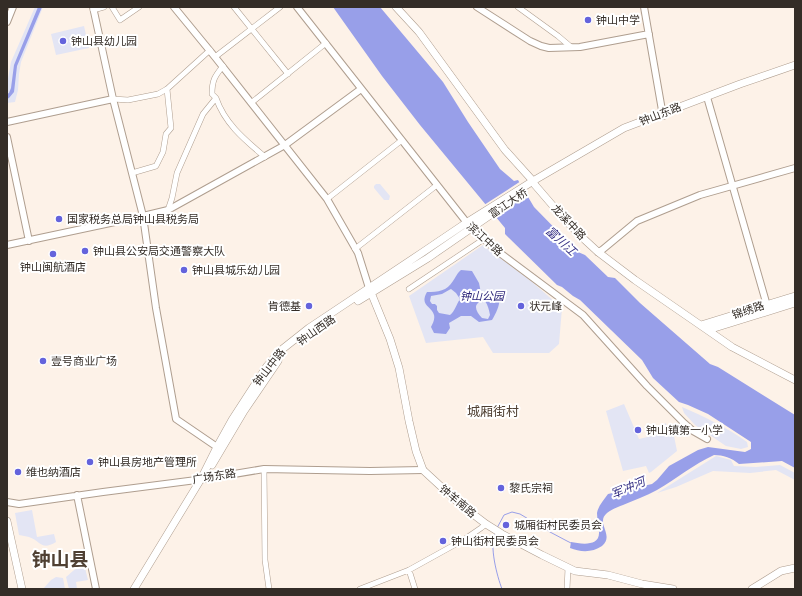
<svg xmlns="http://www.w3.org/2000/svg" width="802" height="596" viewBox="0 0 802 596" font-family="Bitter,'Noto Sans SC',serif">
	<style>
		.green { fill: #e3e5f4 }
		.water { fill: #989fe9; fill-rule: evenodd }
		.pier { fill: #fdf2e8 }
		.lines { fill: none; stroke-linecap: round; stroke-linejoin: round }
		.stream { stroke: #989fe9; stroke-width: 1 }
		.minor-casing { stroke: #af9e8f; stroke-width: 6 }
		.tertiary-casing { stroke: #af9e8f; stroke-width: 8 }
		.secondary-casing { stroke: #af9e8f; stroke-width: 8 }
		.minor { stroke: #fff; stroke-width: 5 }
		.tertiary { stroke: #fff; stroke-width: 6 }
		.secondary { stroke: #fff; stroke-width: 7 }
		.poi-dot { fill: #6463dc; stroke: #fff; stroke-width: 1.5 }
		.labels { text-anchor: middle; stroke-width: 4; stroke-linejoin: round; paint-order: stroke }
		.poi-label { font-size: 11px; fill: #342d27; stroke: #fff; text-anchor: start }
		.street-label { font-size: 11px; fill: #342d27; stroke: #fff }
		.park-label { font-size: 11px; font-style: italic; fill: #2c2579; stroke: #fff }
		.water-label { font-size: 12px; font-style: italic; fill: #342f84; stroke: #fff }
		.quarter-label { font-size: 13px; fill: #4f4033; stroke: #fff }
		.town-label { font-size: 19px; font-weight: bold; fill: #4f4033; stroke: #fff }
	</style>
	<rect width="100%" height="100%" fill="#fdf2e8"/>
	<path class="green" d="M 35,7 L 43,7 L 21,62 L 19,74 L 18,90 L 15,102 L 7,103 L 7,84 L 11,62 Z
		M 84,26 L 89,48 L 56,55 L 51,34 Z
		M 376,184 L 380,184 L 390,196 L 389,200 L 384,200 L 374,188 L 374,186 Z
		M 483,245 L 532,282 L 562,308 L 559,344 L 549,353 L 493,353 L 483,337 L 426,343 L 409,296 Z
		M 624,404 L 639,439 L 660,434 L 660,427 L 666,423 L 668,433 L 674,436 L 677,451 L 651,472 L 649,473 L 646,466 L 623,471 L 606,411 Z
		M 682,407 C 705,417 726,427 747,442 L 748,447 L 741,449 L 726,446 L 695,425 L 684,413 Z
		M 716,456 L 731,460 L 734,466 L 756,467 L 780,465 L 795,473 L 795,480 L 776,470 L 750,473 L 713,471 L 676,487 L 657,493 Z
		M 32,510 L 37,537 L 54,534 L 56,542 C 41,551 41,541 29,537 C 26,536 23,536 19,535 L 15,513 Z
		M 85,568 L 88,580 L 76,582 L 77,589 L 69,589 L 66,577 C 69,575 70,573 73,571 C 76,568 81,568 85,568 Z
		M 56,577 L 63,578 L 65,589 L 43,589 L 51,580 Z"/>
	<path class="water" d="M 38,7 L 42,7 L 17,66 L 14,92 L 9,98 L 7,99 L 7,94 L 9,93 L 11,88 L 14,65 Z
		M 333,7 L 380,7 L 443,82 L 468,122 L 500,169 L 514,181 L 518,180 L 534,207 L 578,252 L 585,255 L 608,277 L 615,278 L 640,303 L 710,364 L 718,367 L 795,415 L 795,468 L 782,461 L 739,464 C 732,458 723,455 714,455 C 694,464 676,479 657,490 C 646,496 634,500 623,505 C 618,507 612,509 607,513 C 595,523 615,535 602,546 C 592,553 580,552 570,548 L 571,542 C 581,544 600,547 599,532 C 599,526 597,520 597,513 C 598,506 604,500 608,494 L 652,484 L 657,480 L 669,466 L 698,450 L 708,447 L 745,452 L 751,449 L 751,442 L 708,414 L 688,405 L 679,402 L 653,378 L 642,360 L 580,300 L 573,296 L 562,287 L 557,285 L 505,234 L 505,228 L 420,125 L 382,76 Z
		M 461,270 L 472,271 L 479,283 L 481,293 L 484,298 L 499,294 C 501,303 497,312 492,320 L 479,322 L 471,316 L 461,316 L 449,323 L 450,328 L 446,334 L 434,333 L 431,327 C 433,323 435,319 434,315 C 432,306 419,306 427,292 C 438,292 447,291 453,281 C 456,277 457,273 461,270 ZM 451,289 L 456,293 L 460,299 C 456,305 455,311 450,315 L 439,313 L 437,310 L 437,306 L 435,304 L 432,304 L 430,301 L 431,296 L 442,294 L 449,290 ZM 485,301 C 488,305 489,310 490,315 L 488,319 L 482,318 C 475,311 472,302 485,301 Z"/>
	<path class="pier" d="M 521,181 L 528,194 L 494,217 L 484,205 Z"/>
	<g class="lines">
		<path class="stream" d="M 497,528 L 504,515 L 512,512 L 520,514 L 550,532 L 567,541 L 571,543
			M 495,533 C 489,546 497,576 502,589"/>
		<g class="minor-casing">
			<path id="minor" d="M 112,7 L 120,20 L 139,7
				M 234,7 L 288,74
				M 518,7 L 558,36 L 571,47
				M 93,10 L 104,7
				M 215,57 L 280,7
				M 216,98 C 225,124 245,140 265,157
				M 113,99 L 128,100 L 158,94 L 167,89 L 210,50
				M 251,103 L 326,43
				M 132,173 L 156,166 L 163,152 L 166,134 L 171,128 L 167,89
				M 327,199 L 402,140
				M 168,210 L 172,198 L 177,173 L 203,114 L 216,98 L 212,94 C 212,80 215,76 223,66
				M 355,249 L 437,185
				M 409,289 L 484,239
				M 264,469 L 265,560 L 269,589
				M 409,570 L 415,589
				M 360,589 L 409,570 L 465,539 L 481,528 L 486,524
				M 567,589 L 568,568"/>
		</g>
		<g class="tertiary-casing">
			<path id="tertiary" d="M 93,7 L 113,99 L 143,216 L 156,308 L 176,419 L 217,447
				M 174,7 L 215,57 L 327,199 L 358,253 L 369,288
				M 297,7 L 471,228 L 500,253 L 583,315 L 647,386 L 684,423 L 693,431 L 707,439
				M 477,7 L 530,41 L 541,46 L 549,48 L 580,47 L 649,34
				M 644,7 L 663,116
				M 7,22 L 13,7
				M 707,97 L 768,309
				M 7,122 L 113,99
				M 7,137 L 29,241
				M 7,245 L 143,216 L 168,210 L 285,145 L 361,89
				M 598,252 L 602,250 L 637,221 L 700,195 L 795,168
				M 77,495 L 96,589
				M 7,502 L 19,504 L 103,492 L 204,479 L 264,469 L 370,471 L 423,470"/>
		</g>
		<g class="secondary-casing">
			<path id="secondary" d="M 396,7 L 419,32 L 505,150 L 533,181 L 535,185 L 566,221 L 585,240 L 598,252 L 635,280 L 732,347 L 795,380
				M 370,290 L 390,339 L 399,368 L 409,421 L 416,451 L 423,470 L 461,505 L 486,524 L 502,534 L 542,555 L 575,571 L 608,575 L 642,584 L 673,589
				M 358,301 L 428,258 L 518,196
				M 701,325 L 795,296
				M 708,330 L 795,303
				M 300,341 L 321,326
				M 212,465 L 244,411 L 278,361
				M 7,521 L 22,589
				M 134,589 L 201,479 L 217,447 L 232,420 L 267,366 L 280,351 L 309,328 L 423,252 L 466,223 L 533,181 L 624,128 L 740,84 L 795,65
				M 752,589 L 781,571 L 795,568"/>
		</g>
		<use href="#minor" class="minor"/>
		<use href="#tertiary" class="tertiary"/>
		<use href="#secondary" class="secondary"/>
	</g>
	<g class="poi-dot">
		<circle cx="588" cy="20" r="4"/>
		<circle cx="63" cy="41" r="4"/>
		<circle cx="59" cy="219" r="4"/>
		<circle cx="85" cy="251" r="4"/>
		<circle cx="53" cy="254" r="4"/>
		<circle cx="184" cy="270" r="4"/>
		<circle cx="309" cy="306" r="4"/>
		<circle cx="521" cy="306" r="4"/>
		<circle cx="43" cy="361" r="4"/>
		<circle cx="638" cy="430" r="4"/>
		<circle cx="90" cy="462" r="4"/>
		<circle cx="18" cy="472" r="4"/>
		<circle cx="501" cy="488" r="4"/>
		<circle cx="506" cy="525" r="4"/>
		<circle cx="443" cy="541" r="4"/>
	</g>
	<g class="labels">
		<g class="poi-label">
			<text x="596" y="24">钟山中学</text>
			<text x="71" y="45">钟山县幼儿园</text>
			<text x="67" y="223">国家税务总局钟山县税务局</text>
			<text x="93" y="255">钟山县公安局交通警察大队</text>
			<text x="53" y="271" text-anchor="middle">钟山闽航酒店</text>
			<text x="192" y="274">钟山县城乐幼儿园</text>
			<text x="301" y="310" text-anchor="end">肯德基</text>
			<text x="529" y="310">状元峰</text>
			<text x="51" y="365">壹号商业广场</text>
			<text x="646" y="434">钟山镇第一小学</text>
			<text x="98" y="466">钟山县房地产管理所</text>
			<text x="26" y="476">维也纳酒店</text>
			<text x="509" y="492">黎氏宗祠</text>
			<text x="514" y="529">城厢街村民委员会</text>
			<text x="451" y="545">钟山街村民委员会</text>
		</g>
		<g class="street-label">
			<text transform="translate(660 114) rotate(-21)" y="4">钟山东路</text>
			<text transform="translate(508 203) rotate(-34)" y="4">富江大桥</text>
			<text transform="translate(569 222) rotate(47)" y="4">龙溪中路</text>
			<text transform="translate(485 239) rotate(42)" y="4">滨江中路</text>
			<text transform="translate(748 310) rotate(-18)" y="4">锦绣路</text>
			<text transform="translate(316 330) rotate(-35)" y="4">钟山西路</text>
			<text transform="translate(269 367) rotate(-52)" y="4">钟山中路</text>
			<text transform="translate(214 476) rotate(-9)" y="4">广场东路</text>
			<text transform="translate(458 501) rotate(40)" y="4">钟羊南路</text>
		</g>
		<g class="park-label">
			<text x="482" y="300">钟山公园</text>
		</g>
		<g class="water-label">
			<text transform="translate(561 241) rotate(43)" y="4">富川江</text>
			<text transform="translate(628 488) rotate(-23)" y="4">军冲河</text>
		</g>
		<g class="quarter-label">
			<text x="493" y="416">城厢街村</text>
		</g>
		<g class="town-label">
			<text x="60" y="566">钟山县</text>
		</g>
	</g>
	<rect width="802" height="596" fill="none" stroke="#342d27" stroke-width="16"/>
</svg>
